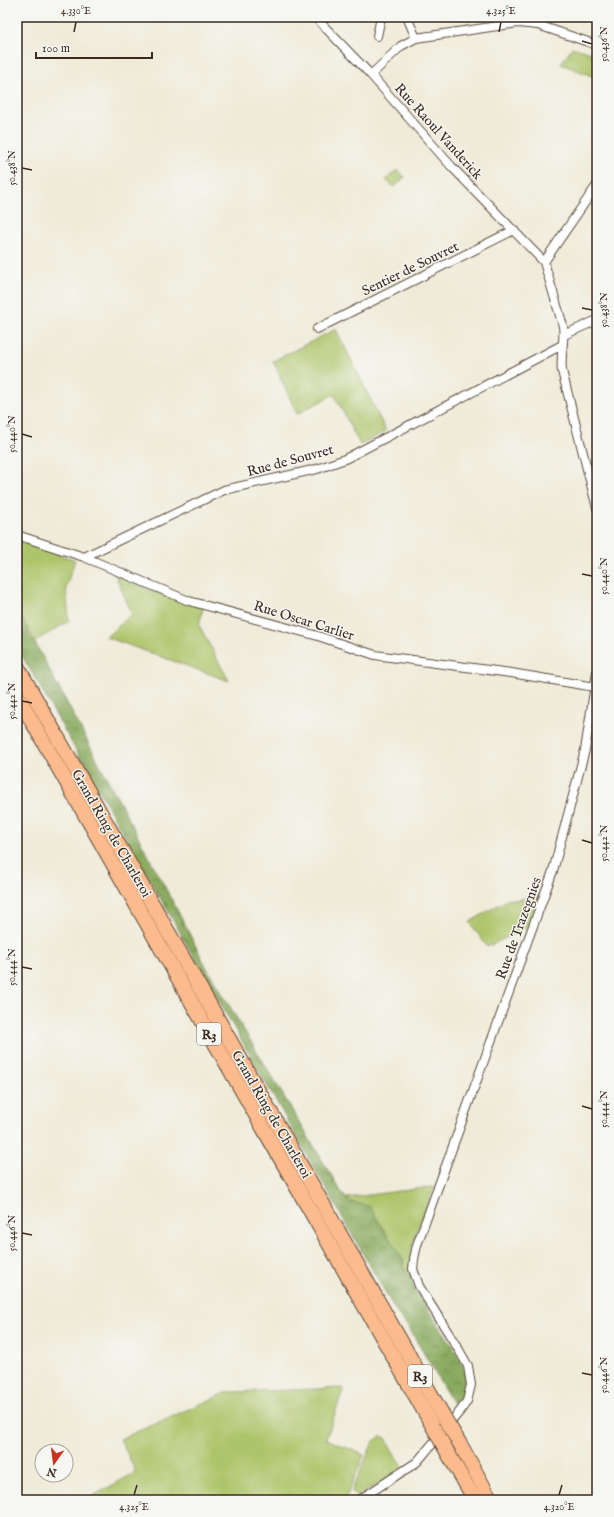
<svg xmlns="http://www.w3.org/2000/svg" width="614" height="1517" viewBox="0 0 614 1517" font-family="'IM FELL English',serif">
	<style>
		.grass { fill: #adc56a; stroke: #747844 }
		.forest { fill: url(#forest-crowns); stroke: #626a3e }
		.park { fill: url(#park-tufts); stroke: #747844 }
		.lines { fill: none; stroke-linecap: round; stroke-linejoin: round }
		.street-casing { stroke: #56473a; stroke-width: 10 }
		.highway-casing { stroke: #56473a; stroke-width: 16 }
		.street { stroke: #fff; stroke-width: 8 }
		.highway { stroke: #fbbb8d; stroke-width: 14 }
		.highway-bridge-casing { stroke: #56473a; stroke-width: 16; stroke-linecap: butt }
		.highway-bridge { stroke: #fbbb8d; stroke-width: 14 }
		.ticks { fill: none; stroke: #3b2a1e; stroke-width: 1.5 }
		.labels { text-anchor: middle; stroke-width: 3; stroke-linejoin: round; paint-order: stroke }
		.shield { fill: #f6f6f2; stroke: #73675e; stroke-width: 1 }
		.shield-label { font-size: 13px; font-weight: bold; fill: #3b2a1e }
		.street-label { font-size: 14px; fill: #3b2a1e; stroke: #f6f6f2 }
		.neatline { fill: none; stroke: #3b2a1e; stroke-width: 1.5 }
		.ticks-label { font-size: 10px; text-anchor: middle; fill: #3b2a1e }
	</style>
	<defs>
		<pattern id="forest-crowns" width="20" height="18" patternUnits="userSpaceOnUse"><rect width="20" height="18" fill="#8aaa5e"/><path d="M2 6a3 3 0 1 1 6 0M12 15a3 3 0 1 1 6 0" fill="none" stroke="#728b4d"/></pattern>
		<pattern id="park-tufts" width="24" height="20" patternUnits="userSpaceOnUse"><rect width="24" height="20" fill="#adc56a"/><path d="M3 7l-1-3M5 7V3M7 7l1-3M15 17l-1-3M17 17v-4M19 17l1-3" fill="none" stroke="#96a95b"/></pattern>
	</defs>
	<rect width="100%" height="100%" fill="#f6f6f2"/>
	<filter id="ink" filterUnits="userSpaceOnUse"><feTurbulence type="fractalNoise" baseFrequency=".025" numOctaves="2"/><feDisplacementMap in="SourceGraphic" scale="8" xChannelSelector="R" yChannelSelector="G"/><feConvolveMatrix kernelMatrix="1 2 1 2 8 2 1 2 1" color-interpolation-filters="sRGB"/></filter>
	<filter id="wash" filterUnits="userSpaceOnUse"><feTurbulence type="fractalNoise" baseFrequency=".012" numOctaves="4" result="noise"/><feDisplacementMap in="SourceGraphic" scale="16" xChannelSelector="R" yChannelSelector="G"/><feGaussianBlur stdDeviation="0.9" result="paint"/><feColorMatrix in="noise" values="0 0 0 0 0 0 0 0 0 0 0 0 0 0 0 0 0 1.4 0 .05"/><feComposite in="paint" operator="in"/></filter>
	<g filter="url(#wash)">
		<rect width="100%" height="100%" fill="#efebd8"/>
		<path class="grass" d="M 397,170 L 405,177 L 394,187 L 386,180 Z
			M 336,329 L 386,431 L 360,445 L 334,394 L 297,414 L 273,361 Z
			M 17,540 L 75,560 L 66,587 L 69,621 L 34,642 L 17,609 Z
			M 115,574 L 148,589 L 203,608 L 199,625 L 229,681 L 106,637 L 132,614 Z
			M 540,894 L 530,926 L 487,947 L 470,922 L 508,899 L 518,900 Z
			M 430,1187 L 435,1187 C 425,1212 405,1250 411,1276 L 406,1274 L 403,1260 L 347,1198 Z
			M 344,1388 L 326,1439 L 364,1455 L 345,1500 L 94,1500 L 93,1496 L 136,1472 L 120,1439 L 221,1395 L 229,1392 Z
			M 381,1436 L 386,1438 L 396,1458 L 402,1464 L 402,1469 L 360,1495 L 354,1494 L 352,1492 L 353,1488 L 373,1442 Z"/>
		<path class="forest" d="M 17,609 L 174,904 L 208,970 L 343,1195 L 351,1202 L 369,1206 L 403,1260 L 406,1274 L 411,1276 C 412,1281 413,1286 415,1290 C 428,1314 494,1385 455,1407 L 409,1328 L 397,1313 L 357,1243 L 17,647 Z"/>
		<path class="park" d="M 572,47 L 597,55 L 597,78 L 561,64 Z"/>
	</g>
	<g filter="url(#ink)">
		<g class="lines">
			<g class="street-casing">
				<path id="street" d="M 315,17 L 371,75 L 452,167 L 544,262 L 563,326 C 565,341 560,355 562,371 L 597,508
					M 407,17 L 416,38
					M 538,25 L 539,17
					M 377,36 L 381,17
					M 371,75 L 401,46 L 416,38 L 518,23 L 538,25 L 597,45
					M 544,262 L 597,185
					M 317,329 L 514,230
					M 564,335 L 597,320
					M 17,535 L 84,557 L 189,601 L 318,636 L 375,655 L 511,673 L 595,687
					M 84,557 L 224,490 L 317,469 L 345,459 L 562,345
					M 359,1500 L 417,1462 L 461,1410 L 467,1401 L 471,1385 L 468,1366 L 459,1350 L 419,1286 L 413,1269 L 414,1259 L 417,1245 L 553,871 L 585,750 L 597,672"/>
			</g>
			<g class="highway-casing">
				<path id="highway" d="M 17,666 L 445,1419
					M 17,695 L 435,1430
					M 460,1444 L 491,1500
					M 449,1455 L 475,1500"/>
			</g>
			<use href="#street" class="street"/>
			<use href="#highway" class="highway"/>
			<g class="highway-bridge-casing">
				<path id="highway-bridge" d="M 445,1419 L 460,1444
					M 435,1430 L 449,1455"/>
			</g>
			<use href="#highway-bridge" class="highway-bridge"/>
		</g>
	</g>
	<path class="ticks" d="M 74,32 L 76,22M 499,32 L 501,22M 582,41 L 592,44M 22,168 L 32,170M 582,308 L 592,310M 22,434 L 32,437M 582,574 L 592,576M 22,701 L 32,703M 582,840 L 592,843M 22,967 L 32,969M 582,1106 L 592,1109M 22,1233 L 32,1235M 582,1373 L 592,1375M 134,1495 L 137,1485M 559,1495 L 562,1485"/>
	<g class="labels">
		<g class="shield">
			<rect x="197" y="1023" width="24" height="22" rx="3"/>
			<rect x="408" y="1365" width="24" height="22" rx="3"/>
		</g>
		<g class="shield-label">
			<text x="209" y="1039">R3</text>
			<text x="420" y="1381">R3</text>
		</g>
		<g class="street-label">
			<text transform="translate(439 131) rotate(48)" y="5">Rue Raoul Vanderick</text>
			<text transform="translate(410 268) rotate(-26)" y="5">Sentier de Souvret</text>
			<text transform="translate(290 460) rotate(-15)" y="5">Rue de Souvret</text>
			<text transform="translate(304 620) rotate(17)" y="5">Rue Oscar Carlier</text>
			<text transform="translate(112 833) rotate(60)" y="5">Grand Ring de Charleroi</text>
			<text transform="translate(518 928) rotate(-70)" y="5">Rue de Trazegnies</text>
			<text transform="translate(272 1114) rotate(60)" y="5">Grand Ring de Charleroi</text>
		</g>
	</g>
	<rect width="614" height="1517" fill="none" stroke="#f6f6f2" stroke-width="44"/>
	<g transform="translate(54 1463) rotate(194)"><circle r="19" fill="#f6f6f2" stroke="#aba49d"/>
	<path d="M0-3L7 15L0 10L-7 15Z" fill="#c8321e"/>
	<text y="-6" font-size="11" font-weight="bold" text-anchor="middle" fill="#3b2a1e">N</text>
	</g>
	<path d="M36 52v6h116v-6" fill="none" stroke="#3b2a1e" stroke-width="2"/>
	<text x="42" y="52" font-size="12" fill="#3b2a1e" stroke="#f6f6f2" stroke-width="3" paint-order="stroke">100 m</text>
	<rect x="22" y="22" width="570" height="1473" class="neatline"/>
	<g class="ticks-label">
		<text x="76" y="14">4.330°E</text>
		<text x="501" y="14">4.325°E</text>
		<text transform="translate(603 44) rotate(-90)" y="4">50.436°N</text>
		<text transform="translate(11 168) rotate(-90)" y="4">50.438°N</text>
		<text transform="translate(603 310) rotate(-90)" y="4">50.438°N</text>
		<text transform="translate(11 434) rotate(-90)" y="4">50.440°N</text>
		<text transform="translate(603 576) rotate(-90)" y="4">50.440°N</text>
		<text transform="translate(11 701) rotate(-90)" y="4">50.442°N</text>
		<text transform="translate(603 843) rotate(-90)" y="4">50.442°N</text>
		<text transform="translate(11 967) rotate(-90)" y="4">50.444°N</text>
		<text transform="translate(603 1109) rotate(-90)" y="4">50.444°N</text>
		<text transform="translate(11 1233) rotate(-90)" y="4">50.446°N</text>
		<text transform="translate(603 1375) rotate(-90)" y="4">50.446°N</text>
		<text x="134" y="1510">4.325°E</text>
		<text x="559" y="1510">4.320°E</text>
	</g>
</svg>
